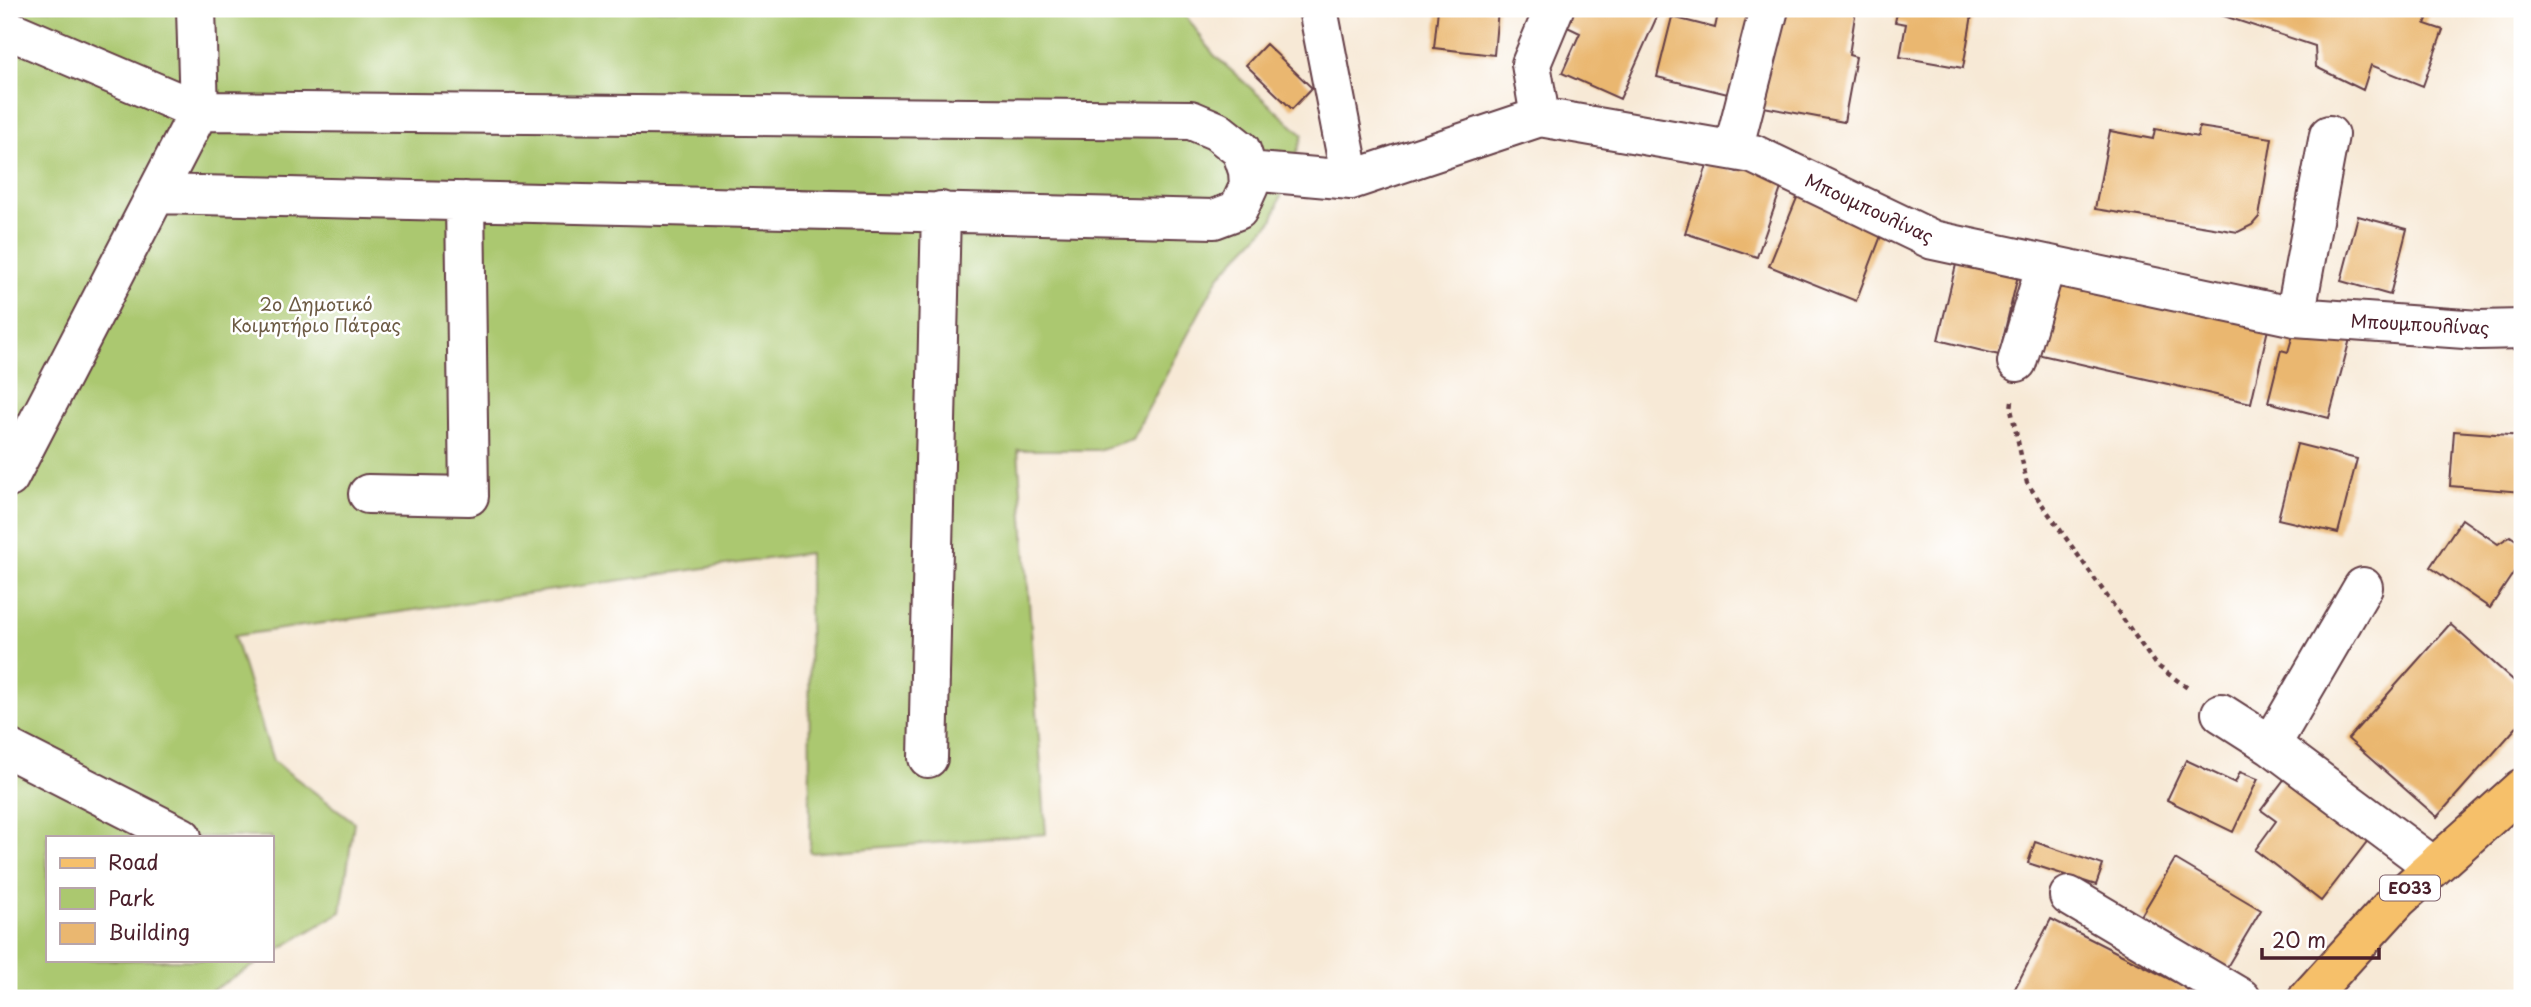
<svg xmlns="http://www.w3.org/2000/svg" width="2531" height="1007" viewBox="0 0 2531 1007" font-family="'Playpen Sans',sans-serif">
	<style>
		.green { fill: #abc86f; stroke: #7a744d; stroke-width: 2 }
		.building { fill: #eab770 }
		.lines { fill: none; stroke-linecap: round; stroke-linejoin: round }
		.minor-casing { stroke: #643d45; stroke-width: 42 }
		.major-casing { stroke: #643d45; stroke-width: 42 }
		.path { stroke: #643d45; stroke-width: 4.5; stroke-dasharray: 5 5; stroke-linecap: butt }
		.minor { stroke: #fff; stroke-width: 38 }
		.major { stroke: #f6c06b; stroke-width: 38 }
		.labels { text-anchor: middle; stroke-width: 5; stroke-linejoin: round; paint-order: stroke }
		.shield { fill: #fff; stroke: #80626b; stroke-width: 2 }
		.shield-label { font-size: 16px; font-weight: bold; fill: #4a1f2b }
		.street-label { font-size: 18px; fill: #4a1f2b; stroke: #fff }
		.park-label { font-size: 18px; fill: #6c5a43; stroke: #fff }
	</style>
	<rect width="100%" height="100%" fill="#fff"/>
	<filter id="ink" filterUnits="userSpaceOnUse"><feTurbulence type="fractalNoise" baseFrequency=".0143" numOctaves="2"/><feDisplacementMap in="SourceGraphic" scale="14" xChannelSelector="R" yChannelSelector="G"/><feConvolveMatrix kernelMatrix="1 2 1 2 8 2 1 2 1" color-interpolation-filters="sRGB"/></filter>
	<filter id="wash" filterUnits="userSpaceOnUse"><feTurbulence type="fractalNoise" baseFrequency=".00686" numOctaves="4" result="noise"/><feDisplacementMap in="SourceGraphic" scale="28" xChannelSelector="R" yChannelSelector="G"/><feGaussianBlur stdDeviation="1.57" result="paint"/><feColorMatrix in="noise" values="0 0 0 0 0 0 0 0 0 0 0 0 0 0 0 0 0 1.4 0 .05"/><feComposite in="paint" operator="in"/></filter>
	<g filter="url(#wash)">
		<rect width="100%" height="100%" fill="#f7e9d6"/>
		<path class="green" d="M 9,9 L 1181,9 L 1214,55 L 1303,135 L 1272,221 L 1219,276 L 1132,439 L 1098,450 L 1018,450 L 1046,834 L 810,853 L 809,553 L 234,636 L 273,761 L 354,822 L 341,912 L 271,954 L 271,837 L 47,837 L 47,960 L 263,960 L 199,998 L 9,998 Z"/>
		<g id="blocks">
			<path class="building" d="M 1438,9 L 1498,9 L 1494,55 L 1434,48 Z
				M 1564,9 L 1660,10 L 1620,99 L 1562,73 L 1580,33 L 1557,22 Z
				M 1719,9 L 1752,15 L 1732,95 L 1657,77 L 1672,17 L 1715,28 Z
				M 1786,9 L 1856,9 L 1849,55 L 1856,57 L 1844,122 L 1758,106 Z
				M 1898,9 L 1973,9 L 1963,68 L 1900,57 L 1906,24 L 1895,22 Z
				M 2219,9 L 2431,9 L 2425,24 L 2443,30 L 2423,86 L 2371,65 L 2363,90 L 2316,67 L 2315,46 L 2218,14 Z
				M 1266,44 L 1312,88 L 1292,109 L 1246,65 Z
				M 2199,127 L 2272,138 L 2259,217 L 2252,225 L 2238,232 L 2095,209 L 2110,131 L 2153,139 L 2155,129 L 2198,137 Z
				M 1708,162 L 1737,172 L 1749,164 L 1785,177 L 1757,257 L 1685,233 Z
				M 1801,188 L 1884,228 L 1856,301 L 1769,266 Z
				M 2358,216 L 2407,229 L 2390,295 L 2341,281 Z
				M 1959,252 L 2020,267 L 1999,355 L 1938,340 Z
				M 2057,270 L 2268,329 L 2251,403 L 2037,354 Z
				M 2297,321 L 2351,335 L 2329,418 L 2268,402 L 2281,350 L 2288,352 Z
				M 2454,431 L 2522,436 L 2522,492 L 2450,486 Z
				M 2297,444 L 2357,459 L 2338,533 L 2278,519 Z
				M 2462,519 L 2498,544 L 2510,536 L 2522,544 L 2522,560 L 2490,608 L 2430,567 Z
				M 2450,624 L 2522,688 L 2522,721 L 2437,817 L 2348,739 Z
				M 2186,760 L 2235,783 L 2240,772 L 2258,779 L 2233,832 L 2167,800 Z
				M 2286,777 L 2369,839 L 2321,901 L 2255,850 L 2276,821 L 2261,810 Z
				M 2035,842 L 2103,865 L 2096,885 L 2028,863 Z
				M 2175,859 L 2261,910 L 2227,967 L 2141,916 Z
				M 2051,919 L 2189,989 L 2184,998 L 2010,998 Z"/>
		</g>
	</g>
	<g filter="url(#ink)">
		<use href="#blocks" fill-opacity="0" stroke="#643d45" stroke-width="2"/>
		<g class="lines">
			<g class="minor-casing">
				<path id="minor" d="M 1318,9 L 1351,180
					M 9,30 L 199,111 L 1191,120 L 1217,131 L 1241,150 L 1248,171 L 1351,180 L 1540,117 L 1753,154 L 1933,240 L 2295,317 L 2479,330 L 2522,329
					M 1540,117 L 1531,64 L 1554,9
					M 1733,150 L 1769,9
					M 156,194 L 1214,219 L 1238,210 L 1249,186 L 1248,171
					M 2295,317 L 2329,135
					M 2017,362 L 2046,264
					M 9,478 L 199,111 L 196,9
					M 368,494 L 469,496 L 465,201
					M 2221,713 L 2271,745 L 2433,866
					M 2271,745 L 2363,587
					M 9,749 L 182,837
					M 928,758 L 941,211
					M 2069,896 L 2241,998"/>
			</g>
			<g class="major-casing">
				<path id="major" d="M 2308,998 L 2398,899 L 2522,788"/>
			</g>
			<path class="path" d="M 2012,401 L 2011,409 L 2027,483 L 2155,664 L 2189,689"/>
			<use href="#minor" class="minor"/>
			<use href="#major" class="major"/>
		</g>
	</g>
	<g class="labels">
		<rect class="shield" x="2380" y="875.5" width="60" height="25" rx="5"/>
		<g class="shield-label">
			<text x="2410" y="894">ΕΟ33</text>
		</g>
		<g class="street-label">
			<text transform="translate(1869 209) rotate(25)" y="6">Μπουμπουλίνας</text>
			<text transform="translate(2420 325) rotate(3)" y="6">Μπουμπουλίνας</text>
		</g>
		<g class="park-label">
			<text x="316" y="311">2o Δημοτικό<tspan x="316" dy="21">Κοιμητήριο Πάτρας</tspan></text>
		</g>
	</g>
	<rect width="2531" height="1007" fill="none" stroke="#fff" stroke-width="35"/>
	<rect x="46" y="836" width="228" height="126" fill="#ffffff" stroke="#b7a5aa" stroke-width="2"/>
	<rect x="60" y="858" width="35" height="10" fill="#f6c06b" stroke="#b7a5aa" stroke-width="2"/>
	<text x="108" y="870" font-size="21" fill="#4a1f2b">Road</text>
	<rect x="60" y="888" width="35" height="21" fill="#abc86f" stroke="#b7a5aa" stroke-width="2"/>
	<text x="108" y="906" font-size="21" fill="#4a1f2b">Park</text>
	<rect x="60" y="923" width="35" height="21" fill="#eab770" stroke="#b7a5aa" stroke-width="2"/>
	<text x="108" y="940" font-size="21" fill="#4a1f2b">Building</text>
	<path d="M2262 948v10h117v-10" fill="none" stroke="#4a1f2b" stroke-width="3.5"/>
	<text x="2272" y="948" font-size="21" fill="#4a1f2b" stroke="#ffffff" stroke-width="5" paint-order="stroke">20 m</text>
</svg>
